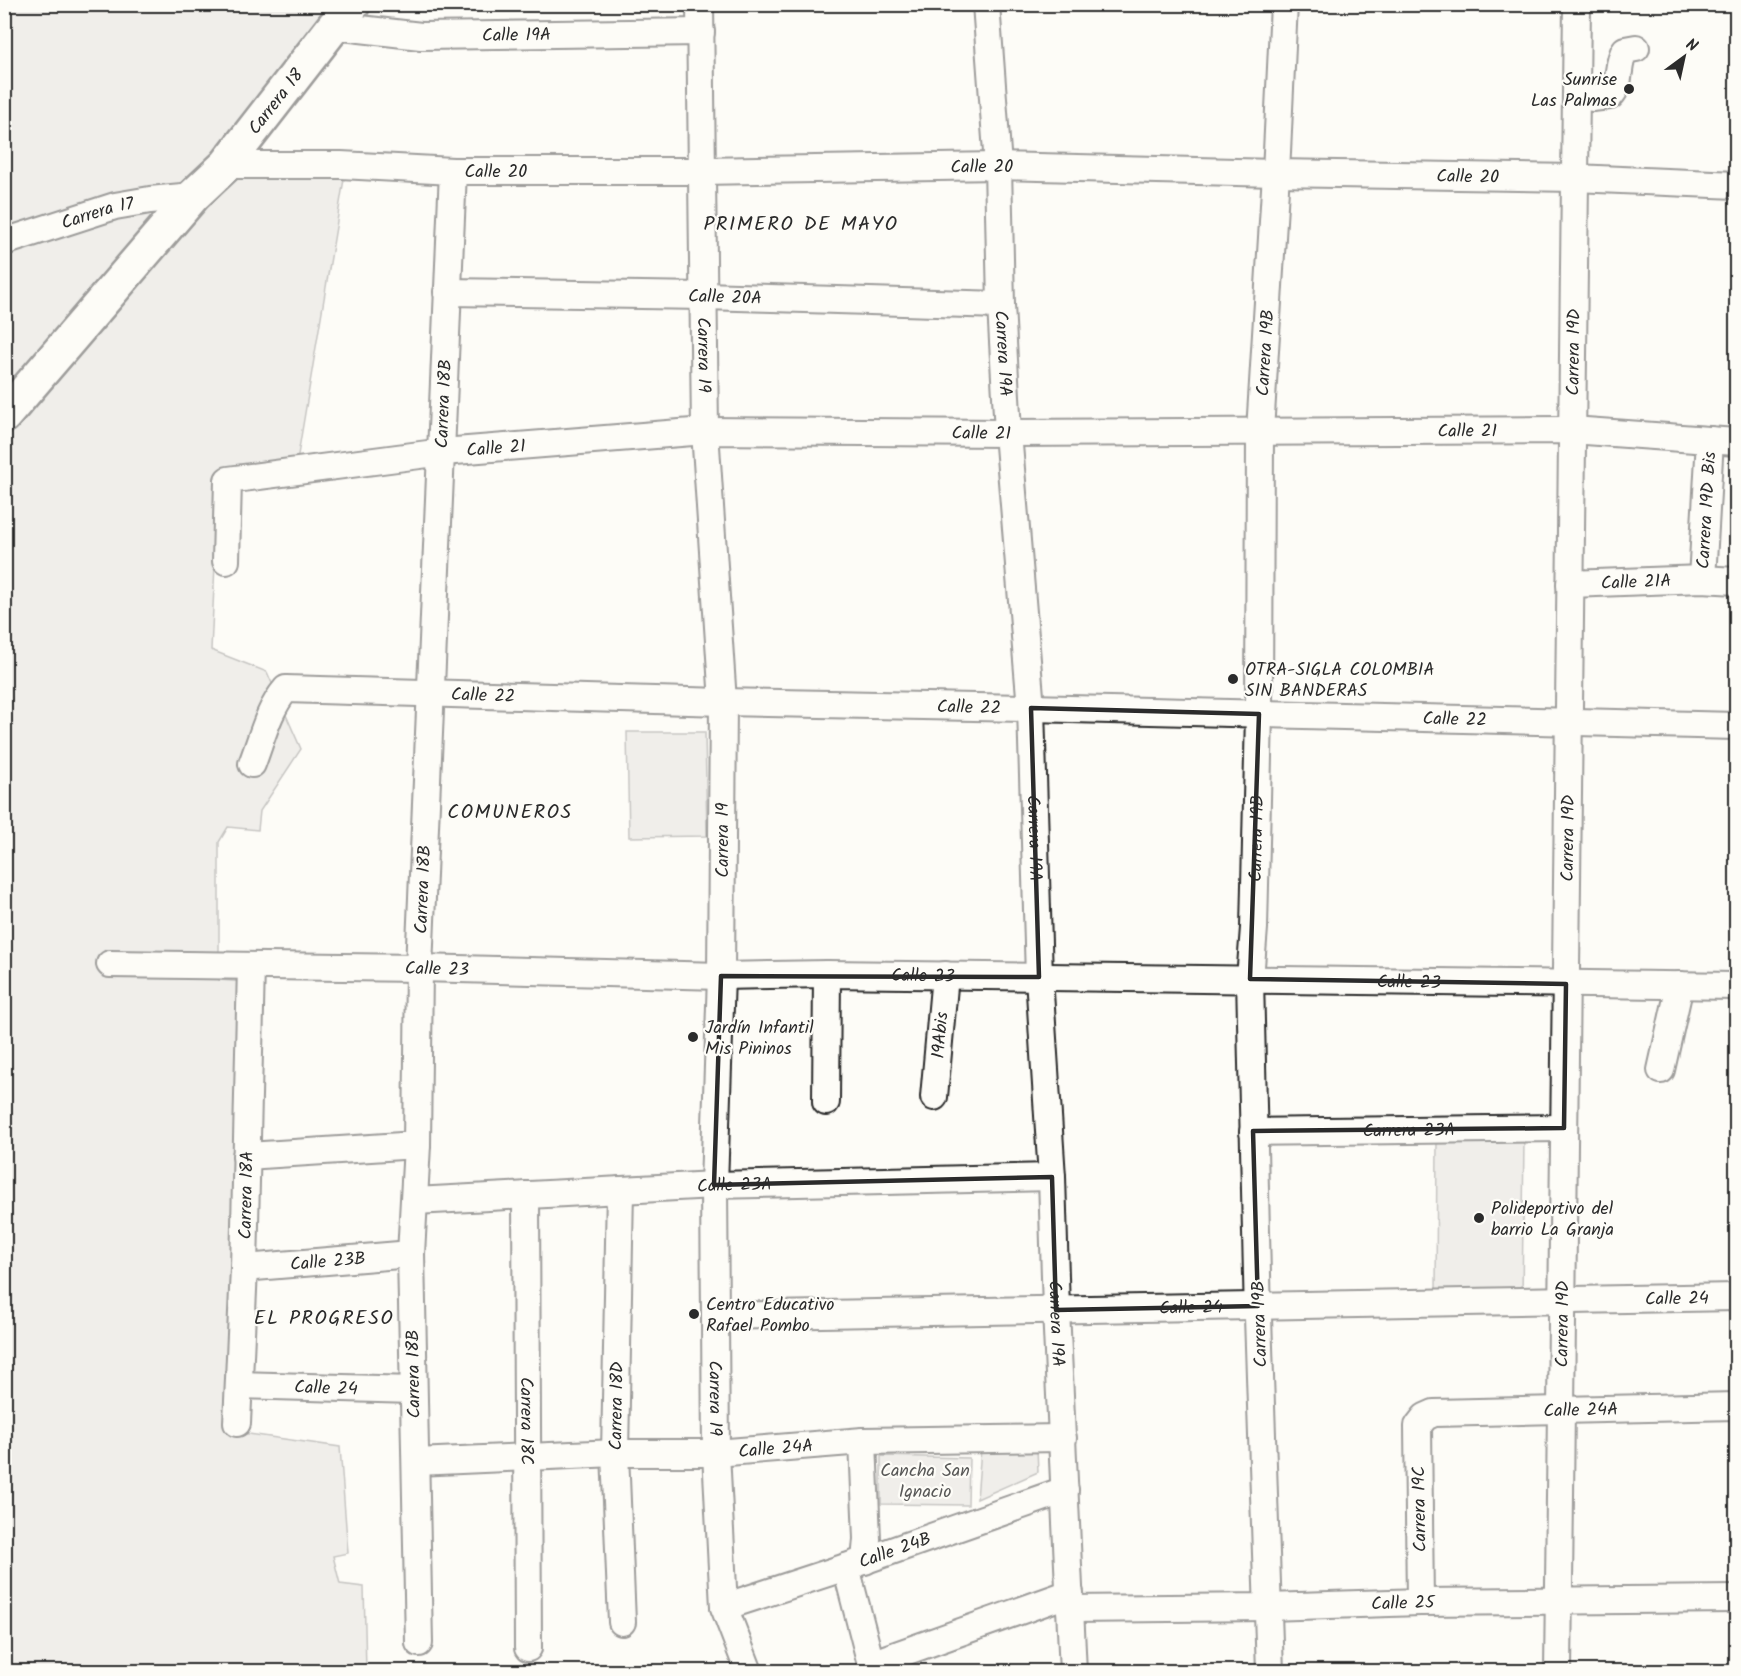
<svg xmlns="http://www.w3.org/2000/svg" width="1741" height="1676" viewBox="0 0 1741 1676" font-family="Kalam,sans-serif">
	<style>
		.green { fill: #dfdeda; stroke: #858482; stroke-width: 1.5 }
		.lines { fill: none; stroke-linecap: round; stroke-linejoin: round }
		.minor-casing { stroke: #2b2b2b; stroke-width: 30 }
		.major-casing { stroke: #2b2b2b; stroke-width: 38 }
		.minor { stroke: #fdfcf7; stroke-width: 26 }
		.major { stroke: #fdfcf7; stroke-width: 33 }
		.marked { fill: none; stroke: #2b2b2b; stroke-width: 4.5; stroke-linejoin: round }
		.poi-dot { fill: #2b2b2b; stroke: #fdfcf7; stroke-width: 2 }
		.labels { text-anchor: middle; stroke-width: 4.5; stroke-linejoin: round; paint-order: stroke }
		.street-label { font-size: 18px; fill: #2b2b2b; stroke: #fdfcf7 }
		.poi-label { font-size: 18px; fill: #2b2b2b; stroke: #fdfcf7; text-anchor: start }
		.park-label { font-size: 18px; fill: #585857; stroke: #fdfcf7 }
		.neighbourhood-label { font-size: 20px; letter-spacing: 1.5px; fill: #2b2b2b; stroke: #fdfcf7 }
	</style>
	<rect width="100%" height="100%" fill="#fdfcf7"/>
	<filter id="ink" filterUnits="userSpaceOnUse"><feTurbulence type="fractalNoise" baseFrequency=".0167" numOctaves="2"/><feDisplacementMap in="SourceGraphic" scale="12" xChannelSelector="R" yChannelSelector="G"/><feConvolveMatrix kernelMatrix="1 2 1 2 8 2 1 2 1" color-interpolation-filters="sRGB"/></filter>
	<g filter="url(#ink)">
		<path class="green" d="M 4,5 L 329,5 L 303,37 L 245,156 L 345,173 L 297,461 L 219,479 L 211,650 L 267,672 L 301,749 L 260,811 L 258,830 L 228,827 L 219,842 L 219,980 L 247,982 L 234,1432 L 340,1447 L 348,1553 L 333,1556 L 340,1584 L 364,1587 L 366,1671 L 5,1671 Z
			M 627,732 L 705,732 L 707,836 L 629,837 Z
			M 1437,1139 L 1524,1140 L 1522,1298 L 1436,1296 Z
			M 1037,1448 L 1038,1472 L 977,1499 L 981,1449 Z
			M 881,1456 L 969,1458 L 968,1505 L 881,1504 Z"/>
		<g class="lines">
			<g class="minor-casing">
				<g id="minor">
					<path id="s1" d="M 700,4 L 705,431 L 723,702 L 721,976 L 714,1185 L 716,1453 L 724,1607 L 749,1672"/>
					<path id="s2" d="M 986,4 L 998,166 L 1001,305 L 1008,433 L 1031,708 L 1039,977 L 1052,1177 L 1056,1310 L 1073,1672"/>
					<path id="s3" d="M 334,26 L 421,36 L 701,32"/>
					<path d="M 1576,94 L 1592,98 L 1610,96 C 1622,85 1616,64 1625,50 L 1636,48"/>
					<path id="s4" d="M 226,165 L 341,165 L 453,171 L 702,171 L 998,166 L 1276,173 L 1575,178 L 1736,185"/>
					<path id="s5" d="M 4,242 L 115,206 L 150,200 L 193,196"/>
					<path id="s6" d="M 447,292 L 704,296 L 1001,305"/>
					<path id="s7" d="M 226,561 L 228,480 L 443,452 L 705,431 L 1008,433 L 1572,430 L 1736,442"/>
					<path id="s8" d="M 1702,579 L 1710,440"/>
					<path id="s9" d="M 1570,584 L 1702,579 L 1736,581"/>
					<path id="s10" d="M 252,764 C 262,738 268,710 286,689 L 723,702 L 1031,708 L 1736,726"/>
					<path id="s11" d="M 110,964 L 419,968 L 721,976 L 827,974 L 1736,986"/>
					<path d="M 1661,1070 L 1680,985"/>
					<path id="s12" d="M 934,1097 L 945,975"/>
					<path d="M 826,1102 L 827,974"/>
					<path id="s13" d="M 1253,1132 L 1564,1128"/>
					<path d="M 246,1156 L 417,1145"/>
					<path d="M 620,1190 L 615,1453 L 622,1622"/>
					<path id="s14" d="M 526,1195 L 528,1648"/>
					<path id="s15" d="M 415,1201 L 714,1185 L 1052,1177"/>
					<path id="s16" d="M 244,1268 L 411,1254"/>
					<path id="s17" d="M 715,1316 L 1736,1297"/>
					<path id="s18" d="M 239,1385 L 413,1390"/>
					<path id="s19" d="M 237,1423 L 244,1268 L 251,966"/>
					<path d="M 863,1441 L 867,1539 L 865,1561"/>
					<path id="s20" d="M 416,1462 L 615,1453 L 716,1453 L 863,1441 L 1063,1438"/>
					<path d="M 846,1567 L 873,1672"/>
					<path id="s21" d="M 1420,1602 L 1418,1426 L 1425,1417 L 1434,1413 L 1736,1406"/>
					<path id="s22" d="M 724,1607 L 846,1567 L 1065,1490"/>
					<path id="s23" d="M 1070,1609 L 1268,1607 L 1420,1602 L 1736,1599"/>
					<path id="s24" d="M 419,1643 L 411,1254 L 417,1145 L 419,968 L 453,171"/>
					<path d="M 871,1664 L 1070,1593"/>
					<path id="s25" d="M 1270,1672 L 1258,1317 L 1250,979 L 1254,928 L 1259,714 L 1260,431 L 1276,173 L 1284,4"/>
					<path id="s26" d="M 1558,1672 L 1577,4"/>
				</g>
			</g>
			<g class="major-casing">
				<g id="major">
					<path id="s27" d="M 4,416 L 193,196 L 226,165 L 334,26 L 353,4"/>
				</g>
			</g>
			<use href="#minor" class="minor"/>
			<use href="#major" class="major"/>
		</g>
	</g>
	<path d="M0 0H1741V1676H0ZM 1031,708 L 1259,714 L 1250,979 L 1566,984 L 1564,1128 L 1253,1131 L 1258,1306 L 1056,1310 L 1052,1177 L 714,1185 L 721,976 L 1039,977 Z" fill="#fdfcf7" fill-opacity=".55" fill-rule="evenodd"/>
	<path class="marked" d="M 1031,708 L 1259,714 L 1250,979 L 1566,984 L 1564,1128 L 1253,1131 L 1258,1306 L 1056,1310 L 1052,1177 L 714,1185 L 721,976 L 1039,977 Z"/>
	<g class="poi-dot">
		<circle cx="1629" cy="89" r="6"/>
		<circle cx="1233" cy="679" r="6"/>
		<circle cx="693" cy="1037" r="6"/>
		<circle cx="1479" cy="1218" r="6"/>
		<circle cx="694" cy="1314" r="6"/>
	</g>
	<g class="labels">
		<g class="street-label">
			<text dy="6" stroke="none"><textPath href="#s3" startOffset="183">Calle 19A</textPath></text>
			<text dy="6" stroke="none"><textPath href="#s27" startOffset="416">Carrera 18</textPath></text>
			<text dy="6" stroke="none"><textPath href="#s4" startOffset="756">Calle 20</textPath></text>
			<text dy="6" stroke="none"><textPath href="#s4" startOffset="270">Calle 20</textPath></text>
			<text dy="6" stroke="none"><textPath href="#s4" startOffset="1242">Calle 20</textPath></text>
			<text dy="6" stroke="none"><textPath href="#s5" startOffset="98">Carrera 17</textPath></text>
			<text dy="6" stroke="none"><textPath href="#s6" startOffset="278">Calle 20A</textPath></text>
			<text dy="6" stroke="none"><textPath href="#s25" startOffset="1320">Carrera 19B</textPath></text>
			<text dy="6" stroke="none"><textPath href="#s26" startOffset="1320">Carrera 19D</textPath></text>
			<text dy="6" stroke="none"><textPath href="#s2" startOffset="350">Carrera 19A</textPath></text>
			<text dy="6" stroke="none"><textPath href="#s1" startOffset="351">Carrera 19</textPath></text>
			<text dy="6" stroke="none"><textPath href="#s24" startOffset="1240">Carrera 18B</textPath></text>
			<text dy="6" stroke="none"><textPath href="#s7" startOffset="1323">Calle 21</textPath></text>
			<text dy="6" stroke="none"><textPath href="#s7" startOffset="837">Calle 21</textPath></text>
			<text dy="6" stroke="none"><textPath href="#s7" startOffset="351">Calle 21</textPath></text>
			<text dy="6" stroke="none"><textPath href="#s8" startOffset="69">Carrera 19D Bis</textPath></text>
			<text dy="6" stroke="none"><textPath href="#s9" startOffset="66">Calle 21A</textPath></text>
			<text dy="6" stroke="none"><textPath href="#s10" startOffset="280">Calle 22</textPath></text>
			<text dy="6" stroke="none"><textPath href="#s10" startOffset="766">Calle 22</textPath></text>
			<text dy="6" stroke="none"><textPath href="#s10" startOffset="1252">Calle 22</textPath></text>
			<text dy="6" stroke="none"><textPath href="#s2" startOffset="836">Carrera 19A</textPath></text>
			<text dy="6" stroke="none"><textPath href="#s25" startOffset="834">Carrera 19B</textPath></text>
			<text dy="6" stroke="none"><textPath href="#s26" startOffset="834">Carrera 19D</textPath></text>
			<text transform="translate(722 840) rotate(-90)" y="6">Carrera 19</text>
			<text dy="6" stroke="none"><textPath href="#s24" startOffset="754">Carrera 18B</textPath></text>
			<text dy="6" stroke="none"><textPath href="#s11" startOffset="327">Calle 23</textPath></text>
			<text dy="6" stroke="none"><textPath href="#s11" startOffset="813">Calle 23</textPath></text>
			<text dy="6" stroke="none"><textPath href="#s11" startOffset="1299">Calle 23</textPath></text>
			<text dy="6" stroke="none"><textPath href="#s12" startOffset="62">19Abis</textPath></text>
			<text dy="6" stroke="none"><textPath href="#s13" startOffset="156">Carrera 23A</textPath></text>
			<text dy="6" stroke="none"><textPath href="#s15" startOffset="320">Calle 23A</textPath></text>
			<text dy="6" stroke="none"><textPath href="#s19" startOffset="228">Carrera 18A</textPath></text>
			<text dy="6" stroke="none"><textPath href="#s16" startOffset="84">Calle 23B</textPath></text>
			<text dy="6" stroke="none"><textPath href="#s17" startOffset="962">Calle 24</textPath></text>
			<text dy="6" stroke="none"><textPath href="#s17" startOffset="476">Calle 24</textPath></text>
			<text dy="6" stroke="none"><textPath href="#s2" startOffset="1322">Carrera 19A</textPath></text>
			<text transform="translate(1259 1324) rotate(-92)" y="6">Carrera 19B</text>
			<text dy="6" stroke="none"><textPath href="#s26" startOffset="348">Carrera 19D</textPath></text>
			<text transform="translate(413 1374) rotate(-91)" y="6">Carrera 18B</text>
			<text dy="6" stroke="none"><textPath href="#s18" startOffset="87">Calle 24</textPath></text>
			<text dy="6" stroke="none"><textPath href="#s1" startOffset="1395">Carrera 19</textPath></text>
			<text transform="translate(616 1406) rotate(-89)" y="6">Carrera 18D</text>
			<text dy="6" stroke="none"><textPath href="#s21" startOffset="344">Calle 24A</textPath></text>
			<text dy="6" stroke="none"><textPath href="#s14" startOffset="226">Carrera 18C</textPath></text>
			<text dy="6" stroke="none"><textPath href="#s20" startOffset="360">Calle 24A</textPath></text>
			<text transform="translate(1419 1509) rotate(-91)" y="6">Carrera 19C</text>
			<text dy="6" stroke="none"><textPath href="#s22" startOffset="180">Calle 24B</textPath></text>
			<text dy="6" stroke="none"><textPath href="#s23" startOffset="333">Calle 25</textPath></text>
		</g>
		<g class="poi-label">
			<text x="1617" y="85" text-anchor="end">Sunrise<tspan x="1617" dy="21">Las Palmas</tspan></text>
			<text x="1245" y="675">OTRA-SIGLA COLOMBIA<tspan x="1245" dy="21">SIN BANDERAS</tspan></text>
			<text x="705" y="1033">Jardín Infantil<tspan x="705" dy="21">Mis Pininos</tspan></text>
			<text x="1491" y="1214">Polideportivo del<tspan x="1491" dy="21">barrio La Granja</tspan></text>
			<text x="706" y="1310">Centro Educativo<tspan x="706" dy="21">Rafael Pombo</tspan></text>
		</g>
		<g class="park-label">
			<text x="925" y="1476">Cancha San<tspan x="925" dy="21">Ignacio</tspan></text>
		</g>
		<g class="neighbourhood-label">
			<text x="801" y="230">PRIMERO DE MAYO</text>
			<text x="510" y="818">COMUNEROS</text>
			<text x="324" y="1324">EL PROGRESO</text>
		</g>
	</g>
	<rect width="1741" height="1676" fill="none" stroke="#fdfcf7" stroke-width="24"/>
	<rect x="12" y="12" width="1717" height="1652" fill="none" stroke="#2b2b2b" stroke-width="2" filter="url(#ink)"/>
	<g transform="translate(1684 57) rotate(33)" stroke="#fdfcf7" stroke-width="4.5" paint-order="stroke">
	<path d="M0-4.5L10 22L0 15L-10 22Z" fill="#2b2b2b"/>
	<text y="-9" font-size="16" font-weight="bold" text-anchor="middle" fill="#2b2b2b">N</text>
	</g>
</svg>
